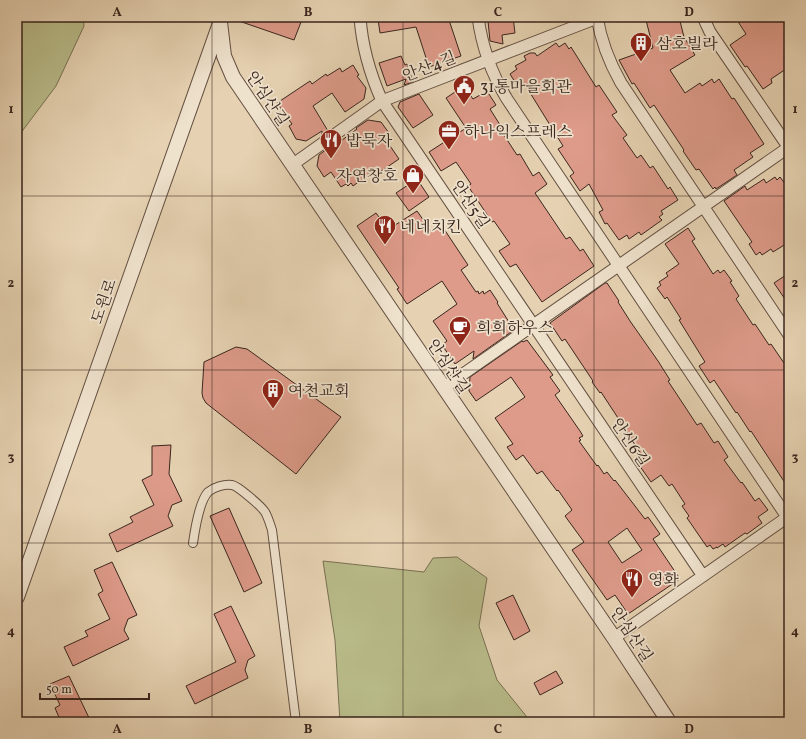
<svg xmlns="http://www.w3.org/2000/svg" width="806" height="739" viewBox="0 0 806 739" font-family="Vollkorn,'Noto Serif KR',serif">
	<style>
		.green { fill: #b8bb89; stroke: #787053 }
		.building { fill: #de9b8a; stroke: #39251d; fill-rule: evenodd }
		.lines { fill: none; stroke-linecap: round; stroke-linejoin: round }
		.pedestrian-casing { stroke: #645042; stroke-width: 10 }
		.minor-casing { stroke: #645042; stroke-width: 13 }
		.tertiary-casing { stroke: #645042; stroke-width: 16 }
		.pedestrian { stroke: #efe2cd; stroke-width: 8 }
		.minor { stroke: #efe2cd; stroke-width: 11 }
		.tertiary { stroke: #efe2cd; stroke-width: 14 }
		.grid { fill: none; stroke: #39251d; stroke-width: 1; stroke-opacity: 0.55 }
		.labels { text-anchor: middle; stroke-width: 3.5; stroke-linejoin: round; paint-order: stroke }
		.poi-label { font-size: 16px; fill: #39251d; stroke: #efe2cd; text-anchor: start }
		.street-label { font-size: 16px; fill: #39251d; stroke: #efe2cd }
		.neatline { fill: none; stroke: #39251d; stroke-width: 1.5 }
		.grid-label { font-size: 13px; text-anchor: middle; font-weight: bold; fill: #39251d }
	</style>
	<rect width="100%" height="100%" fill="#e6d2b2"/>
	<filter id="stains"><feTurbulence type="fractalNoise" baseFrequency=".005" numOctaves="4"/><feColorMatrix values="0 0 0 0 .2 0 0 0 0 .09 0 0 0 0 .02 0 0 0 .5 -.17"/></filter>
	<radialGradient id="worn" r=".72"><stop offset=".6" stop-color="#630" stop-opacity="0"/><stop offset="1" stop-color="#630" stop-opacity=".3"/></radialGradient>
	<path class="green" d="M 52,17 L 83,17 L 84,26 L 56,86 L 17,138 L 17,22 Z
		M 457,557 L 487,578 L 479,626 L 497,680 L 531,722 L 340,722 L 335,640 L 323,561 L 424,572 L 433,558 Z"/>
	<path class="building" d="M 234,17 L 303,17 L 294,40 L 233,19 Z
		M 388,17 L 448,17 L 461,56 L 429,67 L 416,27 L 380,33 L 378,19 Z
		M 491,17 L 513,17 L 515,33 L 502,35 L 503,44 L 490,41 L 488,21 L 492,21 Z
		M 648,17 L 679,17 L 684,37 L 695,55 L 670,70 L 685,93 L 700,83 L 702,86 L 712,79 L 714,83 L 719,79 L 732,99 L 734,98 L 764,144 L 750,153 L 753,157 L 734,170 L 737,175 L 716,189 L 715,187 L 713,189 L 699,169 L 696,170 L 683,151 L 684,150 L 654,105 L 650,108 L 634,83 L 632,84 L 619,60 L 653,48 L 646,20 L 648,19 Z
		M 735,17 L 789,17 L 789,67 L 771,79 L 772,83 L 763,89 L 747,66 L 745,67 L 730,45 L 746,34 Z
		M 556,43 L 559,47 L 565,43 L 569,49 L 571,47 L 596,87 L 599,85 L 617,112 L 612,115 L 627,135 L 623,138 L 637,158 L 641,155 L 650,168 L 653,166 L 668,189 L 670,187 L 678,200 L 661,211 L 663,214 L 659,217 L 662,220 L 641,235 L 639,232 L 629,239 L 627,235 L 619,240 L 607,223 L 605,224 L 599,212 L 603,210 L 589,184 L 580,191 L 570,176 L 574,173 L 558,149 L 563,146 L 524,83 L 518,87 L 510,74 L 517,69 L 515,66 L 526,60 L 524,56 L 530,53 L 535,53 L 537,56 Z
		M 401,56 L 405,65 L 407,64 L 413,82 L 404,85 L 406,79 L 387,86 L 379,63 Z
		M 353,65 L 359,75 L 357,76 L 366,88 L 364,99 L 345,112 L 332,93 L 313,106 L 328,131 L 322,135 L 322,131 L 306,141 L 296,139 L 289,126 L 292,124 L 277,103 L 310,81 L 312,84 L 326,74 L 327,76 L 340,68 L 342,72 Z
		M 464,86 L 473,99 L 487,91 L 496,105 L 490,109 L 502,128 L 500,129 L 517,155 L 520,154 L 533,176 L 539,172 L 547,184 L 535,193 L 566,239 L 570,237 L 580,251 L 583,249 L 594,266 L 542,302 L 516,264 L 510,267 L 499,251 L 510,244 L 494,221 L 492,222 L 468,186 L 471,184 L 456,162 L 441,171 L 429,152 L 466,128 L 446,98 Z
		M 419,94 L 433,115 L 413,128 L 398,107 L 400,102 Z
		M 368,120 L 381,122 L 389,133 L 384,137 L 399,159 L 374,176 L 371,173 L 353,186 L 351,183 L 348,186 L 346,184 L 341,187 L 331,172 L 324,177 L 317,166 L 319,155 L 335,143 L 337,142 L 338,143 L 357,129 L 356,128 Z
		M 775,177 L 777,180 L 780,177 L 789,189 L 789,242 L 773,252 L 771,249 L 762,255 L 760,252 L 756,255 L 749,244 L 752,242 L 724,201 L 745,186 L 747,190 L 764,179 L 766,183 Z
		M 417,179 L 429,197 L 409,211 L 396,193 Z
		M 417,211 L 431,231 L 439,226 L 442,230 L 444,229 L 468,265 L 461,270 L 476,292 L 478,291 L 479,294 L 483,291 L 484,294 L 490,290 L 498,302 L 497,303 L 514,330 L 473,359 L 474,351 L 455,364 L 442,345 L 447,341 L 433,321 L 457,304 L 442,281 L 407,304 L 397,289 L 399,288 L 357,226 L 376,213 L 388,229 L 389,229 Z
		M 688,228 L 695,239 L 692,241 L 713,274 L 718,270 L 720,273 L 724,270 L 732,281 L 730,282 L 739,296 L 736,299 L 753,325 L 755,324 L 769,345 L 771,344 L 784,363 L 789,360 L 789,489 L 751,431 L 750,432 L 737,412 L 736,413 L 714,380 L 710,383 L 699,366 L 705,362 L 679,320 L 681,319 L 667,297 L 665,299 L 657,288 L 661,285 L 659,282 L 668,276 L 666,273 L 679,264 L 665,244 Z
		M 789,273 L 789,305 L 774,283 Z
		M 605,283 L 607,283 L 619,301 L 618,302 L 630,321 L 658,361 L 670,380 L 668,381 L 697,425 L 701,423 L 714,443 L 718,441 L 728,457 L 724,460 L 741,483 L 742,482 L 755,501 L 759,498 L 768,510 L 758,517 L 762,523 L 747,534 L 745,533 L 725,547 L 723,544 L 717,548 L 717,547 L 713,549 L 710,545 L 707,547 L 687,518 L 689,516 L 682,506 L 685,504 L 672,484 L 669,486 L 661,475 L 651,482 L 639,465 L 645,461 L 633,441 L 601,392 L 600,393 L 592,382 L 593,381 L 565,339 L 562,341 L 550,323 Z
		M 527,340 L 553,375 L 550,377 L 560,391 L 555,395 L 580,431 L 583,436 L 579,438 L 581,440 L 579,441 L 597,466 L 598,465 L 604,474 L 607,472 L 614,481 L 615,480 L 645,519 L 648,517 L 660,534 L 653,539 L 680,579 L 628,614 L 615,595 L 607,600 L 572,550 L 584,542 L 565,516 L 572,510 L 558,490 L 557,491 L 542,471 L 537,474 L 523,455 L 516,460 L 507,447 L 513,444 L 495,418 L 525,397 L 511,377 L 476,401 L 469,391 L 470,377 L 522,341 L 523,342 ZM 627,528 L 642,550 L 622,563 L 608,542 Z
		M 236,347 L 247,349 L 341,417 L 296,474 L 206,403 L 203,398 L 202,393 L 204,362 Z
		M 171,445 L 169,474 L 182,501 L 172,505 L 168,516 L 173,526 L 117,552 L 109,534 L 133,522 L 130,517 L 154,505 L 142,480 L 152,475 L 152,446 Z
		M 229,508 L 262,583 L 244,592 L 210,516 Z
		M 112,562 L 137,615 L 128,619 L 124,630 L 129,639 L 73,666 L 64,647 L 88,636 L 85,631 L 110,619 L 98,594 L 103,591 L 94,570 Z
		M 513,595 L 530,631 L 514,640 L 496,603 Z
		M 231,606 L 255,656 L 248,660 L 245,670 L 248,678 L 195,704 L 186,686 L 236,662 L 214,614 Z
		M 556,671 L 563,683 L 540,695 L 534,683 Z
		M 69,676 L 91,722 L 61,722 L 55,708 L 60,705 L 50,684 Z"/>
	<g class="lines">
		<g class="pedestrian-casing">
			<path id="pedestrian" d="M 193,543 C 195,529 199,502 208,492 C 214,487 224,484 232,485 C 238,486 261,506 265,512 C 268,517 270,524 272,530 L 296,722"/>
		</g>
		<g class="minor-casing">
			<path id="minor" d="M 360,17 C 362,47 370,74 382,101 L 703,576
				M 478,17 C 482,47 491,73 507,99 L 787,517
				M 597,17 C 601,41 609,62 621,83 L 789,335
				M 703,17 L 710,32 L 789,148
				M 292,165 L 382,101 L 597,18
				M 443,388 L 789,147
				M 614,638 L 789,516"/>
		</g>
		<g class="tertiary-casing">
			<path id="tertiary" d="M 220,22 L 224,56 L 233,77 L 614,638 L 669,722
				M 17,597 L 219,26"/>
		</g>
		<use href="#pedestrian" class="pedestrian"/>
		<use href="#minor" class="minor"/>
		<use href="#tertiary" class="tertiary"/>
	</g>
	<path class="grid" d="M 212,17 L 212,722M 403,17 L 403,722M 594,17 L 594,722M 17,196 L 789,196M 17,370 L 789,370M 17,543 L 789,543"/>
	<defs>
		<g id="building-pin" transform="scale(1.15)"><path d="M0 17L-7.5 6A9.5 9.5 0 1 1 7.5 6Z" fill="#8f2418" stroke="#efe2cd"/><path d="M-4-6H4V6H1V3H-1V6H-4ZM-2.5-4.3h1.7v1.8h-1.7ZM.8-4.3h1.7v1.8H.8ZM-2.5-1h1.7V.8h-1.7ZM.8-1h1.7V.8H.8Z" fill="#fff"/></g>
		<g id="civic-pin" transform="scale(1.15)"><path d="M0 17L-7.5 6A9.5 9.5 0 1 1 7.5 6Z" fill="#8f2418" stroke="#efe2cd"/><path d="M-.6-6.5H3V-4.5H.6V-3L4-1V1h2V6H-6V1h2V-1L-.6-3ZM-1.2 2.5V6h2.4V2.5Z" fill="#fff"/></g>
		<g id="office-pin" transform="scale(1.15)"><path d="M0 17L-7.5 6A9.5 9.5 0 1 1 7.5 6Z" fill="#8f2418" stroke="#efe2cd"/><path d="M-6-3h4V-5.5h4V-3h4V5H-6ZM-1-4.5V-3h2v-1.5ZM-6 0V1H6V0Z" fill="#fff"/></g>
		<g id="restaurant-pin" transform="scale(1.15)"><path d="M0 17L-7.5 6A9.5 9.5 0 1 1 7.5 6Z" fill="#8f2418" stroke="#efe2cd"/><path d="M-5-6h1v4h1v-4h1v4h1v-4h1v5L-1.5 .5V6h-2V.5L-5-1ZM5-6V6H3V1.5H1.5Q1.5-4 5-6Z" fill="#fff"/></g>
		<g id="shop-pin" transform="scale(1.15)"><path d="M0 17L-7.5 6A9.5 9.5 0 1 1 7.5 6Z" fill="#8f2418" stroke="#efe2cd"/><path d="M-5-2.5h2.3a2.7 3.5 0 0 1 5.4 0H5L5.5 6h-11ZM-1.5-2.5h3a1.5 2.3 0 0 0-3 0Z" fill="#fff"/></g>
		<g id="cafe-pin" transform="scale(1.15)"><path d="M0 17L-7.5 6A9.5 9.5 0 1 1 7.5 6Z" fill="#8f2418" stroke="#efe2cd"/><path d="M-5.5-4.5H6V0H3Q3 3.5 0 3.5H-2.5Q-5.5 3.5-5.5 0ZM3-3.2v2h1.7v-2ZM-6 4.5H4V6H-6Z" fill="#fff"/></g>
	</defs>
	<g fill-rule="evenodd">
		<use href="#building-pin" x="641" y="43"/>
		<use href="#civic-pin" x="464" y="86"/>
		<use href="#office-pin" x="449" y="131"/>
		<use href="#restaurant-pin" x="331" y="140"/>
		<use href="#shop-pin" x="413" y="175"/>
		<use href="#restaurant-pin" x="385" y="226"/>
		<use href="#cafe-pin" x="460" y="327"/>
		<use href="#building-pin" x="273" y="390"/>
		<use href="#restaurant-pin" x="632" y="579"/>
	</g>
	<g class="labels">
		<g class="poi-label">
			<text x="656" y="49">삼호빌라</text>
			<text x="480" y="92">31통마을회관</text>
			<text x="464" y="137">하나익스프레스</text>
			<text x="346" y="146">밥묵자</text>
			<text x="398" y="181" text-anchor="end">자연창호</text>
			<text x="400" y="232">네네치킨</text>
			<text x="476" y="333">희희하우스</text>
			<text x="288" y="396">여천교회</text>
			<text x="648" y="585">영화</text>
		</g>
		<g class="street-label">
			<text transform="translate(429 66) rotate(-21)" y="6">안산4길</text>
			<text transform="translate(268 98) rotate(56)" y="6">안심산길</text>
			<text transform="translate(471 204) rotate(56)" y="6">안산5길</text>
			<text transform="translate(103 301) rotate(-71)" y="6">도원로</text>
			<text transform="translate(449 366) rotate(56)" y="6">안심산길</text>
			<text transform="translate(631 442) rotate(56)" y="6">안산6길</text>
			<text transform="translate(632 634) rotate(56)" y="6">안심산길</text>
		</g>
	</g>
	<rect width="806" height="739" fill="none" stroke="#e6d2b2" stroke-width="44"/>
	<path d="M40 693v6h109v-6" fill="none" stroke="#39251d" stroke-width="2"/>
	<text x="46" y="693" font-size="12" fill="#39251d" stroke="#efe2cd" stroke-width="3" paint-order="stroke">50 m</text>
	<rect x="22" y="22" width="762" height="695" class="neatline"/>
	<g class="grid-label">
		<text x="117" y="16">A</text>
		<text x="308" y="16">B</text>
		<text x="498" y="16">C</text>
		<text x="689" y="16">D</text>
		<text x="11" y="113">1</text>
		<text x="795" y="113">1</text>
		<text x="11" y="287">2</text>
		<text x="795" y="287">2</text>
		<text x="11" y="461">3</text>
		<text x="795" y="461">3</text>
		<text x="11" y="635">4</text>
		<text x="795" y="635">4</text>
		<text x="117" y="733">A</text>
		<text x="308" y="733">B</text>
		<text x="498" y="733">C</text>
		<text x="689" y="733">D</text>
	</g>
	<rect width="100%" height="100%" filter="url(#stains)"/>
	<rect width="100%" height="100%" fill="url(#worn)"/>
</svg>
